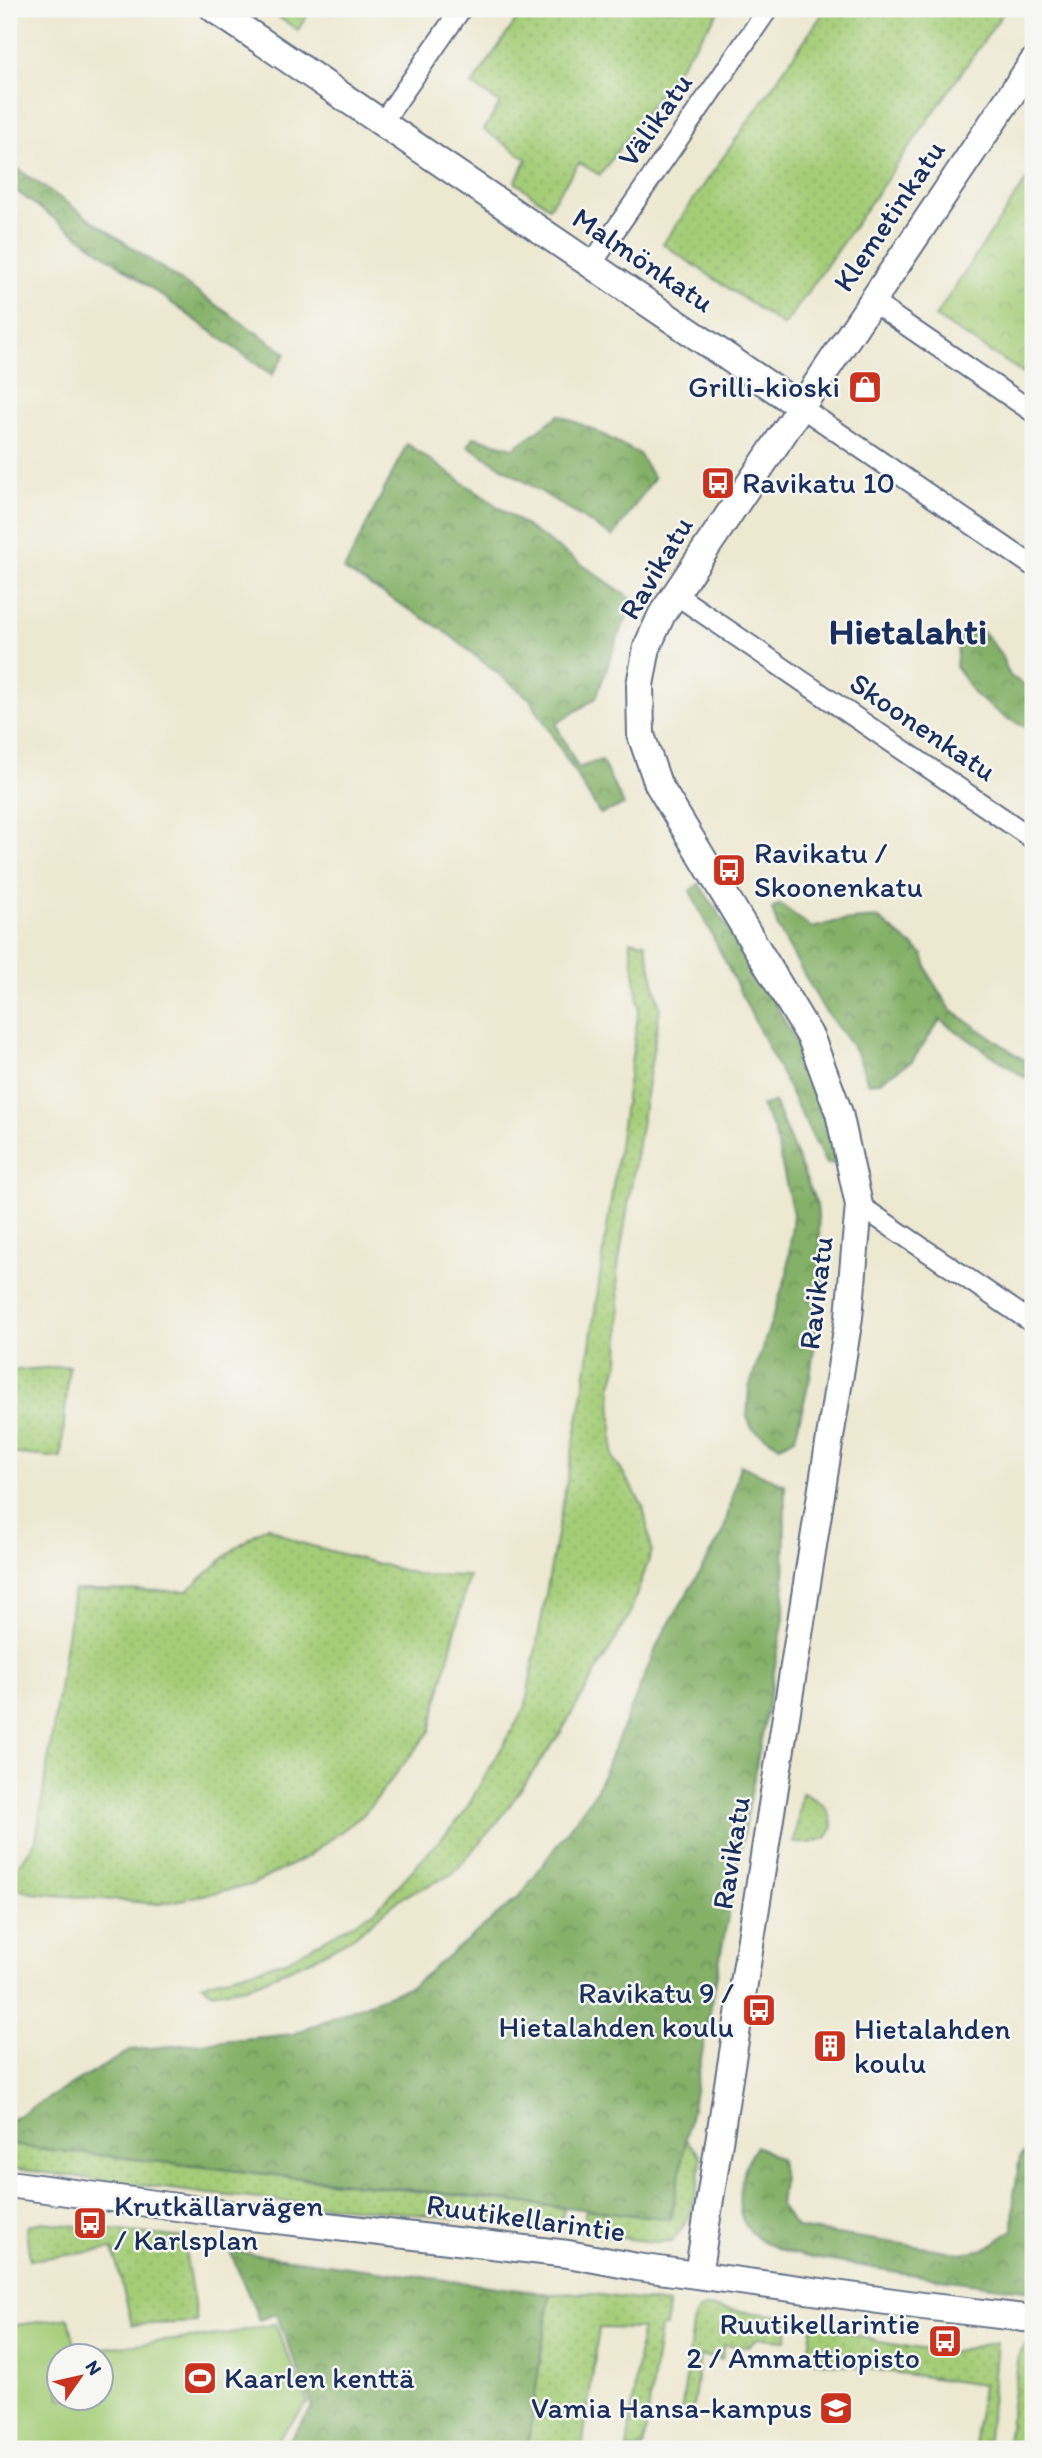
<svg xmlns="http://www.w3.org/2000/svg" width="1042" height="2458" viewBox="0 0 1042 2458" font-family="Itim,sans-serif">
	<style>
		.grass { fill: url(#grass-dots); stroke: #607e6b; stroke-width: 2 }
		.forest { fill: url(#forest-crowns); stroke: #507063; stroke-width: 2 }
		.park { fill: url(#park-crowns); stroke: #607e6b; stroke-width: 2 }
		.garden { fill: #a5cd78; stroke: #607e6b; stroke-width: 2; fill-rule: evenodd }
		.lines { fill: none; stroke-linecap: round; stroke-linejoin: round }
		.street-casing { stroke: #647086; stroke-width: 23 }
		.secondary-casing { stroke: #647086; stroke-width: 30 }
		.street { stroke: #fff; stroke-width: 19 }
		.secondary { stroke: #fff; stroke-width: 26 }
		.labels { text-anchor: middle; stroke-width: 5; stroke-linejoin: round; paint-order: stroke }
		.street-label { font-size: 30px; fill: #1b2f5e; stroke: #f6f6f2 }
		.poi-label { font-size: 30px; fill: #1b2f5e; stroke: #f6f6f2; text-anchor: start }
		.district-label { font-size: 37px; font-weight: bold; fill: #1b2f5e; stroke: #f6f6f2 }
	</style>
	<defs>
		<pattern id="grass-dots" width="8" height="8" patternUnits="userSpaceOnUse" patternTransform="scale(1.75)"><rect width="8" height="8" fill="#a5cd78"/><path d="M2 2h.1M6 6h.1" fill="none" stroke="#8db06a" stroke-width="1.8" stroke-linecap="round"/></pattern>
		<pattern id="forest-crowns" width="20" height="18" patternUnits="userSpaceOnUse" patternTransform="scale(1.75)"><rect width="20" height="18" fill="#84b068"/><path d="M2 6a3 3 0 1 1 6 0M12 15a3 3 0 1 1 6 0" fill="none" stroke="#6b9059"/></pattern>
		<pattern id="park-crowns" width="20" height="18" patternUnits="userSpaceOnUse" patternTransform="scale(1.75)"><rect width="20" height="18" fill="#a5cd78"/><path d="M2 6a3 3 0 1 1 6 0M12 15a3 3 0 1 1 6 0" fill="none" stroke="#8db06a"/></pattern>
	</defs>
	<rect width="100%" height="100%" fill="#f6f6f2"/>
	<filter id="ink" filterUnits="userSpaceOnUse"><feTurbulence type="fractalNoise" baseFrequency=".0143" numOctaves="2"/><feDisplacementMap in="SourceGraphic" scale="14" xChannelSelector="R" yChannelSelector="G"/><feConvolveMatrix kernelMatrix="1 2 1 2 8 2 1 2 1" color-interpolation-filters="sRGB"/></filter>
	<filter id="wash" filterUnits="userSpaceOnUse"><feTurbulence type="fractalNoise" baseFrequency=".00686" numOctaves="4" result="noise"/><feDisplacementMap in="SourceGraphic" scale="28" xChannelSelector="R" yChannelSelector="G"/><feGaussianBlur stdDeviation="1.57" result="paint"/><feColorMatrix in="noise" values="0 0 0 0 0 0 0 0 0 0 0 0 0 0 0 0 0 1.4 0 .05"/><feComposite in="paint" operator="in"/></filter>
	<g filter="url(#wash)">
		<rect width="100%" height="100%" fill="#ede8d0"/>
		<path class="grass" d="M 266,9 L 311,9 L 298,30 Z
			M 524,9 L 721,9 L 600,175 L 579,163 L 549,207 L 515,182 L 527,159 L 484,130 L 500,103 L 472,85 Z
			M 826,9 L 1006,9 L 784,326 L 663,244 Z
			M 630,941 L 645,943 L 660,1008 L 617,1273 L 620,1316 L 619,1362 L 611,1387 L 613,1457 L 643,1506 L 652,1551 L 629,1616 L 561,1732 L 500,1819 L 453,1874 L 401,1898 L 355,1936 L 309,1961 L 246,1987 L 212,1993 L 201,1984 L 286,1961 L 375,1911 L 462,1816 L 525,1708 L 583,1393 L 639,1008 Z
			M 69,1366 L 61,1458 L 9,1453 L 9,1371 Z
			M 267,1526 L 297,1542 L 420,1575 L 469,1576 L 430,1731 L 363,1815 L 307,1857 L 251,1885 L 160,1904 L 33,1893 L 9,1887 L 9,1880 L 36,1840 L 74,1590 L 187,1591 L 235,1548 Z
			M 802,1793 C 821,1801 829,1806 833,1827 L 826,1838 L 810,1843 L 794,1843 Z
			M 686,2140 L 701,2156 C 700,2187 693,2218 672,2241 L 653,2242 L 582,2233 L 586,2210 L 671,2219 Z
			M 9,2145 L 564,2208 L 559,2228 L 209,2194 L 9,2168 Z
			M 42,2222 L 183,2238 L 197,2322 L 132,2325 L 113,2249 L 30,2260 L 26,2231 L 29,2225 Z
			M 585,2293 L 668,2304 L 666,2327 L 660,2328 L 643,2449 L 627,2449 L 642,2329 L 599,2328 L 582,2449 L 527,2449 L 550,2294 Z
			M 708,2307 L 790,2317 L 786,2340 L 758,2338 L 748,2347 L 723,2345 L 722,2359 L 700,2356 L 692,2415 L 681,2414 L 694,2317 L 699,2310 Z
			M 813,2322 L 880,2342 L 945,2353 L 997,2342 L 987,2449 L 974,2449 L 982,2385 L 807,2360 Z
			M 1024,2346 L 1033,2348 L 1033,2402 L 1030,2407 L 1025,2449 L 1006,2449 L 1019,2354 Z"/>
		<path class="forest" d="M 9,163 L 286,353 L 272,375 L 9,186 Z
			M 559,415 L 594,430 L 639,454 L 654,478 L 613,537 L 468,446 L 474,437 L 514,448 Z
			M 407,444 L 635,601 L 619,634 L 596,698 L 556,724 L 578,768 L 601,760 L 624,805 L 600,814 L 530,699 L 443,630 L 344,570 Z
			M 982,631 L 1000,653 L 1010,676 L 1033,690 L 1033,730 L 1005,718 L 974,694 L 956,667 L 959,637 Z
			M 699,884 C 733,936 770,989 797,1045 C 815,1082 826,1124 836,1163 L 826,1164 L 690,891 Z
			M 780,904 L 812,928 L 838,921 L 878,918 L 923,954 L 930,977 L 951,1010 L 1033,1066 L 1033,1083 L 940,1020 L 912,1061 L 879,1082 L 868,1083 L 857,1053 L 823,1008 L 778,928 L 772,909 Z
			M 774,1102 L 817,1205 L 823,1282 L 810,1378 L 795,1438 L 780,1446 L 752,1428 L 747,1417 L 749,1388 L 787,1274 L 793,1214 L 774,1130 L 761,1106 Z
			M 740,1465 L 785,1485 L 784,1618 L 671,2219 L 9,2145 L 9,2121 L 131,2050 L 293,2034 L 413,1985 L 520,1896 L 596,1791 L 660,1639 L 723,1533 Z
			M 756,2146 L 780,2159 L 783,2181 L 780,2206 L 797,2228 L 961,2253 L 985,2249 L 1013,2230 L 1014,2195 L 1020,2156 L 1033,2149 L 1033,2291 C 974,2284 916,2276 857,2265 C 823,2259 778,2257 751,2232 C 730,2212 741,2167 756,2146 Z
			M 230,2251 L 550,2294 L 527,2449 L 283,2449 L 313,2407 L 276,2314 L 259,2320 Z"/>
		<path class="park" d="M 1033,170 L 1033,379 L 935,317 Z"/>
		<path class="garden" d="M 69,2318 L 76,2351 L 226,2334 L 275,2324 L 308,2403 L 277,2440 L 278,2449 L 9,2449 L 9,2326 ZM 60,2356 L 102,2356 L 102,2398 L 60,2398 Z"/>
	</g>
	<g filter="url(#ink)">
		<g class="lines">
			<g class="street-casing">
				<path id="street" d="M 382,123 L 461,9
					M 591,265 L 768,9
					M 871,301 L 1033,412
					M 801,407 L 1033,566
					M 675,594 L 1033,839
					M 859,1205 L 1033,1323"/>
			</g>
			<g class="secondary-casing">
				<path id="secondary" d="M 214,9 L 801,407
					M 9,2184 L 242,2216 L 568,2254 L 637,2267 L 923,2306 L 1033,2319
					M 698,2275 L 849,1317 L 859,1205 L 839,1113 L 811,1038 L 658,784 L 641,735 L 640,685 L 647,647 L 662,614 L 1033,62"/>
			</g>
			<use href="#street" class="street"/>
			<use href="#secondary" class="secondary"/>
		</g>
	</g>
	<defs>
		<g id="shop-square" transform="scale(1.75)"><rect x="-9" y="-9" width="18" height="18" rx="4" fill="#c8321e" stroke="#f6f6f2"/><path d="M-5-2.5h2.3a2.7 3.5 0 0 1 5.4 0H5L5.5 6h-11ZM-1.5-2.5h3a1.5 2.3 0 0 0-3 0Z" fill="#fff"/></g>
		<g id="bus-square" transform="scale(1.75)"><rect x="-9" y="-9" width="18" height="18" rx="4" fill="#c8321e" stroke="#f6f6f2"/><path d="M-5-6H5V4H4V6H2V4H-2V6H-4V4H-5ZM-3.5-4V0h7V-4ZM-3.5 1.2v1.5H-2V1.2ZM2 1.2v1.5H3.5V1.2Z" fill="#fff"/></g>
		<g id="building-square" transform="scale(1.75)"><rect x="-9" y="-9" width="18" height="18" rx="4" fill="#c8321e" stroke="#f6f6f2"/><path d="M-4-6H4V6H1V3H-1V6H-4ZM-2.5-4.3h1.7v1.8h-1.7ZM.8-4.3h1.7v1.8H.8ZM-2.5-1h1.7V.8h-1.7ZM.8-1h1.7V.8H.8Z" fill="#fff"/></g>
		<g id="stadium-square" transform="scale(1.75)"><rect x="-9" y="-9" width="18" height="18" rx="4" fill="#c8321e" stroke="#f6f6f2"/><path d="M0-5a6.5 5 0 1 0 0 10a6.5 5 0 1 0 0-10ZM-3.5-1.8h7v3.6h-7Z" fill="#fff"/></g>
		<g id="school-square" transform="scale(1.75)"><rect x="-9" y="-9" width="18" height="18" rx="4" fill="#c8321e" stroke="#f6f6f2"/><path d="M0-5L7-2L0 1L-7-2ZM-4 1L0 2.5L4 1V4Q0 6-4 4Z" fill="#fff"/></g>
	</defs>
	<g fill-rule="evenodd">
		<use href="#shop-square" x="865" y="387"/>
		<use href="#bus-square" x="718" y="483"/>
		<use href="#bus-square" x="729" y="870"/>
		<use href="#bus-square" x="759" y="2010"/>
		<use href="#building-square" x="830" y="2046"/>
		<use href="#bus-square" x="90" y="2223"/>
		<use href="#bus-square" x="945" y="2341"/>
		<use href="#stadium-square" x="200" y="2378"/>
		<use href="#school-square" x="836" y="2408"/>
	</g>
	<g class="labels">
		<g class="street-label">
			<text transform="translate(655 120) rotate(-55)" y="10">Välikatu</text>
			<text transform="translate(889 216) rotate(-56)" y="10">Klemetinkatu</text>
			<text transform="translate(643 260) rotate(34)" y="10">Malmönkatu</text>
			<text transform="translate(656 568) rotate(-59)" y="10">Ravikatu</text>
			<text transform="translate(923 727) rotate(34)" y="10">Skoonenkatu</text>
			<text transform="translate(816 1293) rotate(-83)" y="10">Ravikatu</text>
			<text transform="translate(731 1853) rotate(-81)" y="10">Ravikatu</text>
			<text transform="translate(526 2218) rotate(8)" y="10">Ruutikellarintie</text>
		</g>
		<g class="poi-label">
			<text x="840" y="397" text-anchor="end">Grilli-kioski</text>
			<text x="742" y="493">Ravikatu 10</text>
			<text x="754" y="863">Ravikatu /<tspan x="754" dy="34">Skoonenkatu</tspan></text>
			<text x="734" y="2003" text-anchor="end">Ravikatu 9 /<tspan x="734" dy="34">Hietalahden koulu</tspan></text>
			<text x="854" y="2039">Hietalahden<tspan x="854" dy="34">koulu</tspan></text>
			<text x="114" y="2216">Krutkällarvägen<tspan x="114" dy="34">/ Karlsplan</tspan></text>
			<text x="920" y="2334" text-anchor="end">Ruutikellarintie<tspan x="920" dy="34">2 / Ammattiopisto</tspan></text>
			<text x="224" y="2388">Kaarlen kenttä</text>
			<text x="812" y="2418" text-anchor="end">Vamia Hansa-kampus</text>
		</g>
		<g class="district-label">
			<text x="908" y="644">Hietalahti</text>
		</g>
	</g>
	<rect width="1042" height="2458" fill="none" stroke="#f6f6f2" stroke-width="35"/>
	<g transform="translate(80 2377) rotate(56)"><circle r="33" fill="#f6f6f2" stroke="#9ea6b7" stroke-width="2"/>
	<path d="M0-5L12 26L0 18L-12 26Z" fill="#c8321e"/>
	<text y="-10" font-size="19" font-weight="bold" text-anchor="middle" fill="#1b2f5e">N</text>
	</g>
</svg>
